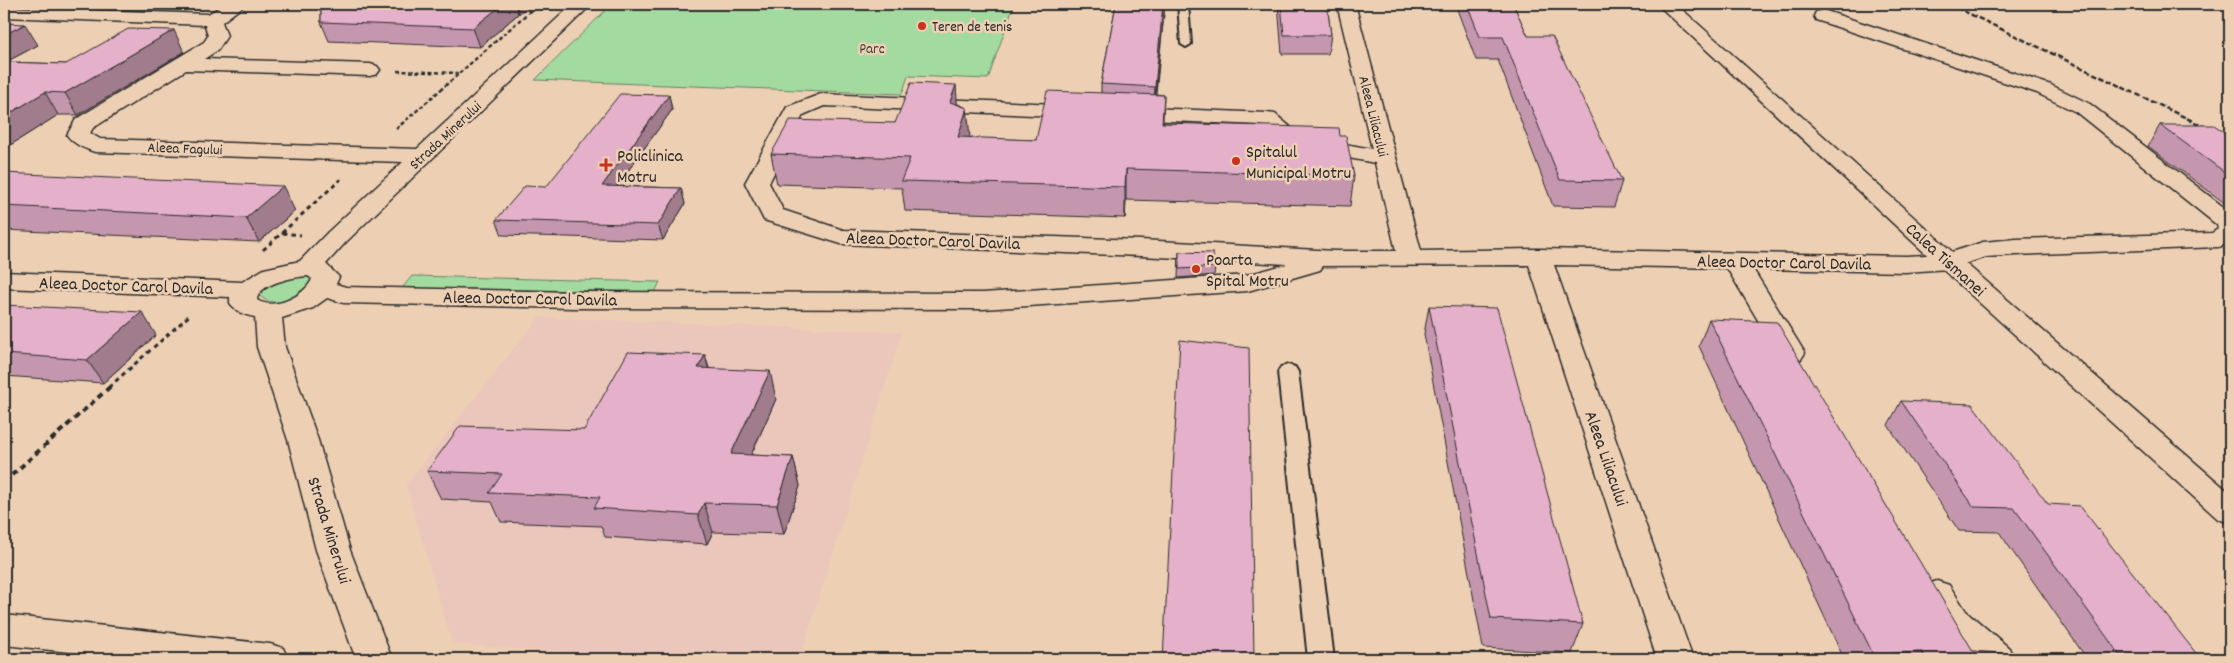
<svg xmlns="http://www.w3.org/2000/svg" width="2234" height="663" viewBox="0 0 2234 663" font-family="Dekko,sans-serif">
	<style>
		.built { fill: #ebc6bb }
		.green { fill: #a2da9f; stroke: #668265 }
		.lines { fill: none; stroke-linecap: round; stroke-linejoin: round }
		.service-casing { stroke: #2b2b2b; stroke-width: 4 }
		.pedestrian-casing { stroke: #2b2b2b; stroke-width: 4 }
		.minor-casing { stroke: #2b2b2b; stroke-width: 3 }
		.secondary-casing { stroke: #2b2b2b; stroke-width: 3 }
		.path-far2 { stroke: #2b2b2b; stroke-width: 2.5; stroke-dasharray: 4 2.5; stroke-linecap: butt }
		.path-far1 { stroke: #2b2b2b; stroke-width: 3; stroke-dasharray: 4.5 4; stroke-linecap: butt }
		.path { stroke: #2b2b2b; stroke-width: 4; stroke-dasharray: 6 4.5; stroke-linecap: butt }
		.service { fill: #edd0b4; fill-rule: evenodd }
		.pedestrian { fill: #edd0b4; fill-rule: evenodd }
		.minor { fill: #edd0b4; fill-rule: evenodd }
		.secondary { fill: #edd0b4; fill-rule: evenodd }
		.rail { stroke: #2b2b2b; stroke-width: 2.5; stroke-dasharray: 5.5 2.5; stroke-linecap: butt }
		.wall { fill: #c597ae; stroke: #2b2b2b }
		.shaded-wall { fill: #a07b8d; stroke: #2b2b2b }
		.building { fill: #e5b0ca; stroke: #2b2b2b }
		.poi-dot { fill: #c8321e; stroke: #edd0b4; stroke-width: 2 }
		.labels { text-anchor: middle; stroke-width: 5; stroke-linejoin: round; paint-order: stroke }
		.far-poi-label { font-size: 15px; fill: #2b2b2b; stroke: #edd0b4; text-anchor: start }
		.far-park-label { font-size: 15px; fill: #3d453c; stroke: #edd0b4 }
		.far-street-label { font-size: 15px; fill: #2b2b2b; stroke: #edd0b4 }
		.poi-label { font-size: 18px; fill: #2b2b2b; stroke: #edd0b4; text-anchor: start }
		.street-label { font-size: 18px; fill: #2b2b2b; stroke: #edd0b4 }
	</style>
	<rect width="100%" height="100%" fill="#edd0b4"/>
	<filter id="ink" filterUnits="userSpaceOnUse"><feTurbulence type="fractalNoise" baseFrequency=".02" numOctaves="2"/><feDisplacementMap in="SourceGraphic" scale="10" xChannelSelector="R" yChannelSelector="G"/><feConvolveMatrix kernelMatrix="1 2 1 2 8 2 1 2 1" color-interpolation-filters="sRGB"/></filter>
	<g filter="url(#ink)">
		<path class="built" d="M 539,317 L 902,332 L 800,659 L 696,659 L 599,656 L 452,644 L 406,485 Z"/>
		<path class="green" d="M 53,4 L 197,4 L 180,14 L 45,8 Z
			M 612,4 L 1014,4 L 988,79 L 908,76 L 902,94 L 535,80 Z
			M 305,274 L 313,278 L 314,284 C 299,294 277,312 260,296 C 265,279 290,278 305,274 Z
			M 412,276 L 660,282 L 655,292 L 402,288 Z"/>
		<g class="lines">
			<g class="service-casing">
				<path id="service" d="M 1178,4 L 1188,4 L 1191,44 L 1186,47 L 1181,44 Z"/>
			</g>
			<g class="pedestrian-casing">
				<path id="pedestrian" d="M 1288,365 L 1295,367 L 1298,372 L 1334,659 L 1308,659 L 1278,372 L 1281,367 Z"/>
			</g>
			<g class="minor-casing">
				<path id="minor" d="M 225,4 L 246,4 L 222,22 L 227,36 L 218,50 L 204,59 L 370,64 L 377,66 L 380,70 L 377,74 L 370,76 L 186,70 L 93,128 L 90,133 L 100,139 L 417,149 L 573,4 L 592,4 L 346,242 L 326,264 L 339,277 L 336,284 L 346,287 L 574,292 L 983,293 L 1247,275 L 1287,264 L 1141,256 L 841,244 L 764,220 L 745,183 L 787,107 L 821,94 L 1081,105 L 1088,107 L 1092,111 L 1088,115 L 1081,117 L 824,106 L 803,115 L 769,183 L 783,210 L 843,230 L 1141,240 L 1335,251 L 1396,251 L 1375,163 L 1286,146 L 1261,125 L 1126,119 L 1119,117 L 1115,113 L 1119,109 L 1126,107 L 1267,113 L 1275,114 L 1301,136 L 1372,149 L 1337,4 L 1355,4 L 1421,251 L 1539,249 L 1906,256 L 1946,254 L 1983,242 L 2016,239 L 2212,233 L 2218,229 L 2217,225 L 2076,112 L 2037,93 L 1816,20 L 1814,16 L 1816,12 L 1823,10 L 2051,85 L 2090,104 L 2230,212 L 2230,243 L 2218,247 L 2016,255 L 1986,257 L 1948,269 L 1906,272 L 1753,269 L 1805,353 L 1801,359 L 1791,362 L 1781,359 L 1727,268 L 1554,265 L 1693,659 L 1657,659 L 1529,265 L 1323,266 L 1320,270 L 1248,291 L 983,309 L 574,308 L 344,303 L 327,298 L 313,308 L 282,318 L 285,347 L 318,440 L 350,550 L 392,659 L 356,659 L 316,550 L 288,440 L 257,347 L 255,317 C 244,315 236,312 230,303 L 230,297 L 4,288 L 4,272 L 242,282 L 264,269 L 300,261 L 328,232 L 403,162 L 95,152 C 85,149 73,144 67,135 L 76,119 L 204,42 L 208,36 L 205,25 L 4,17 L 4,7 L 208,14 ZM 308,276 L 312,279 C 305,296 274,311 257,300 C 258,283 295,277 308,276 Z
					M 1937,581 L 1949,585 L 1966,611 L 2009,648 L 2014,659 L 1971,659 L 1940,631 L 1919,595 L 1925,585 Z
					M 4,615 L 270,644 L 283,648 L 288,659 L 135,659 L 4,645 Z"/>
			</g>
			<g class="secondary-casing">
				<path id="secondary" d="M 1657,4 L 1676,4 L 1957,256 L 2230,493 L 2230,523 L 2218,519 L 1939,266 Z"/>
			</g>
			<path class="path-far2" d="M 397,71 L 458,73
				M 396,129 L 538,4"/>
			<path class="path-far1" d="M 282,233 L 301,235
				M 263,250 L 341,179
				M 109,387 L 191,314"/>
			<path class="path" d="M 4,482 L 111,386"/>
			<use href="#service" class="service"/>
			<use href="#pedestrian" class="pedestrian"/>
			<use href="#minor" class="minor"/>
			<use href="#secondary" class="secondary"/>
			<path class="rail" d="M 1949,4 L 2230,139"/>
		</g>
		<path class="wall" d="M 321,4 L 515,4 L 518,14 L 480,47 L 329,41 L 321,22 Z
			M 1116,4 L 1165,4 L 1156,94 L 1164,95 L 1163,123 L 1340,136 L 1354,176 L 1350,206 L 1126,200 L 1125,218 L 905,211 L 902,188 L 777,184 L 771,154 L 895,123 L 958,104 L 967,108 L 969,138 L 1036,140 L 1101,93 L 1101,84 Z
			M 1278,4 L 1327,4 L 1331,35 L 1328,54 L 1282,54 Z
			M 1455,4 L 1513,4 L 1528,36 L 1622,181 L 1614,207 L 1553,206 L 1498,60 L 1476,60 Z
			M 4,23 L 38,45 L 6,62 L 66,64 L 184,52 L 78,115 L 58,115 L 4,149 Z
			M 669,95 L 672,110 L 617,186 L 681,188 L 685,204 L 663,240 L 502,235 L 496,220 L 546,187 Z
			M 2160,125 L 2230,136 L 2230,207 L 2148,146 Z
			M 4,173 L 295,211 L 259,242 L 4,230 Z
			M 1179,252 L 1215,267 L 1214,275 L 1178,278 Z
			M 4,305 L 156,335 L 103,383 L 4,376 Z
			M 1429,306 L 1583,624 L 1572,653 L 1483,648 L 1424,334 Z
			M 1709,319 L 1973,651 L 2024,659 L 1844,659 L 1699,346 Z
			M 705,355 L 709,368 L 776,399 L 751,455 L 793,457 L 800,486 L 784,534 L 713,532 L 707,544 L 605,537 L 601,526 L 501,522 L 492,502 L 441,499 L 427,471 L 584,430 Z
			M 1901,401 L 2048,504 L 2199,657 L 2196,659 L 2087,659 L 1999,532 L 1959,531 L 1888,425 Z"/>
		<path class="shaded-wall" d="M 503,4 L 515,4 L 518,14 L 480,47 L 473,28 Z
			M 520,4 L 530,4 L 519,14 L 517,7 Z
			M 1163,4 L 1165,4 L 1154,106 L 1155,87 Z
			M 25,24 L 38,45 L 4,63 L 4,35 Z
			M 174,30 L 184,52 L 78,115 L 65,93 Z
			M 956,85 L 958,114 L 950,102 Z
			M 45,92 L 58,115 L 4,149 L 4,117 Z
			M 669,95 L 672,110 L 606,201 L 602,186 Z
			M 967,108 L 970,137 L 960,167 L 958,137 Z
			M 1126,169 L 1126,200 L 1125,218 L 1125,187 Z
			M 283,186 L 295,211 L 259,242 L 246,218 Z
			M 681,188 L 685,204 L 663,240 L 658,225 Z
			M 142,312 L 156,335 L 103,383 L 87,360 Z
			M 705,355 L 712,383 L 698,368 Z
			M 770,371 L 776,399 L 739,482 L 731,454 Z
			M 793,457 L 800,486 L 784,534 L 777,505 Z
			M 704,503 L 713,532 L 707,544 L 698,515 Z"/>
		<path class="building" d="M 321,4 L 503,4 L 473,28 L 321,22 Z
			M 1116,4 L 1163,4 L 1155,87 L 1101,84 Z
			M 1281,4 L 1327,4 L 1331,35 L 1284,35 Z
			M 1467,4 L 1513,4 L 1528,36 L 1552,36 L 1622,181 L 1560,180 L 1503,37 L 1480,37 Z
			M 4,23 L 25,24 L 4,35 Z
			M 128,29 L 174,30 L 65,93 L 45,92 L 4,117 L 4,62 L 66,64 Z
			M 911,83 L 956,85 L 950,102 L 967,108 L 958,137 L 1036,140 L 1047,91 L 1164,95 L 1162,123 L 1339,128 L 1340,136 L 1346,136 L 1354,176 L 1126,169 L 1125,187 L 901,181 L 910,158 L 771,154 L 790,120 L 895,123 Z
			M 620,94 L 669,95 L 602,186 L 681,188 L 658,225 L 496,220 L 525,186 L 546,187 Z
			M 2160,125 L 2214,125 L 2230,136 L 2230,176 Z
			M 4,173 L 283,186 L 246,218 L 4,206 Z
			M 1179,252 L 1213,253 L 1215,267 L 1179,269 Z
			M 4,305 L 142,312 L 87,360 L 4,354 Z
			M 1429,306 L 1497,308 L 1583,624 L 1491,619 Z
			M 1709,319 L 1777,322 L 1973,651 L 2022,655 L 2024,659 L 1926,659 L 1922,652 L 1873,654 Z
			M 1180,340 L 1249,348 L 1254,659 L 1163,659 Z
			M 628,352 L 705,355 L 698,368 L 770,371 L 731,454 L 793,457 L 777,505 L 704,503 L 698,515 L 594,508 L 600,497 L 489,493 L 502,474 L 427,471 L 460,426 L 584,430 Z
			M 1901,401 L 1972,404 L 2048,504 L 2080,506 L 2199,657 L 2119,654 L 2014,508 L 1974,507 Z"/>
	</g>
	<g class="poi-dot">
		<circle cx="922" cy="26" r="5"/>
		<circle cx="1236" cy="161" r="5"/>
		<path d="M603.5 157.5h5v5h5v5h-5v5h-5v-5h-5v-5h5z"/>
		<circle cx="1196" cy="269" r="5"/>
	</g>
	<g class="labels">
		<g class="far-poi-label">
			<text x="932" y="31">Teren de tenis</text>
		</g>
		<g class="far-park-label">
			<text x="872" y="53">Parc</text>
		</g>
		<g class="far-street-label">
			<text transform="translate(1374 116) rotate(76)" y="5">Aleea Liliacului</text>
			<text transform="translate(445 135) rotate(-43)" y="5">Strada Minerului</text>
			<text transform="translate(185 148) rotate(2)" y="5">Aleea Fagului</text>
		</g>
		<g class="poi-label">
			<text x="1246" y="157">Spitalul<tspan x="1246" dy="21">Municipal Motru</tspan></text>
			<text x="617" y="161">Policlinica<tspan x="617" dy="21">Motru</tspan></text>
			<text x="1206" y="265">Poarta<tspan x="1206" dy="21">Spital Motru</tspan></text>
		</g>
		<g class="street-label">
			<text transform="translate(933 240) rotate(2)" y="6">Aleea Doctor Carol Davila</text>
			<text transform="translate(1946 259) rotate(42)" y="6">Calea Tismanei</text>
			<text transform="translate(1784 262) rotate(1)" y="6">Aleea Doctor Carol Davila</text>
			<text transform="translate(126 285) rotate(2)" y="6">Aleea Doctor Carol Davila</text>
			<text transform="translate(530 298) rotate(1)" y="6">Aleea Doctor Carol Davila</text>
			<text transform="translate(1607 458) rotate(71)" y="6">Aleea Liliacului</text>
			<text transform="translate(330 530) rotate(73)" y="6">Strada Minerului</text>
		</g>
	</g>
	<rect width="2234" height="663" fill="none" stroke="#edd0b4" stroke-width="20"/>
	<rect x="10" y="10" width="2214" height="643" fill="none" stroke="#2b2b2b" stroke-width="2" filter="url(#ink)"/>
</svg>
